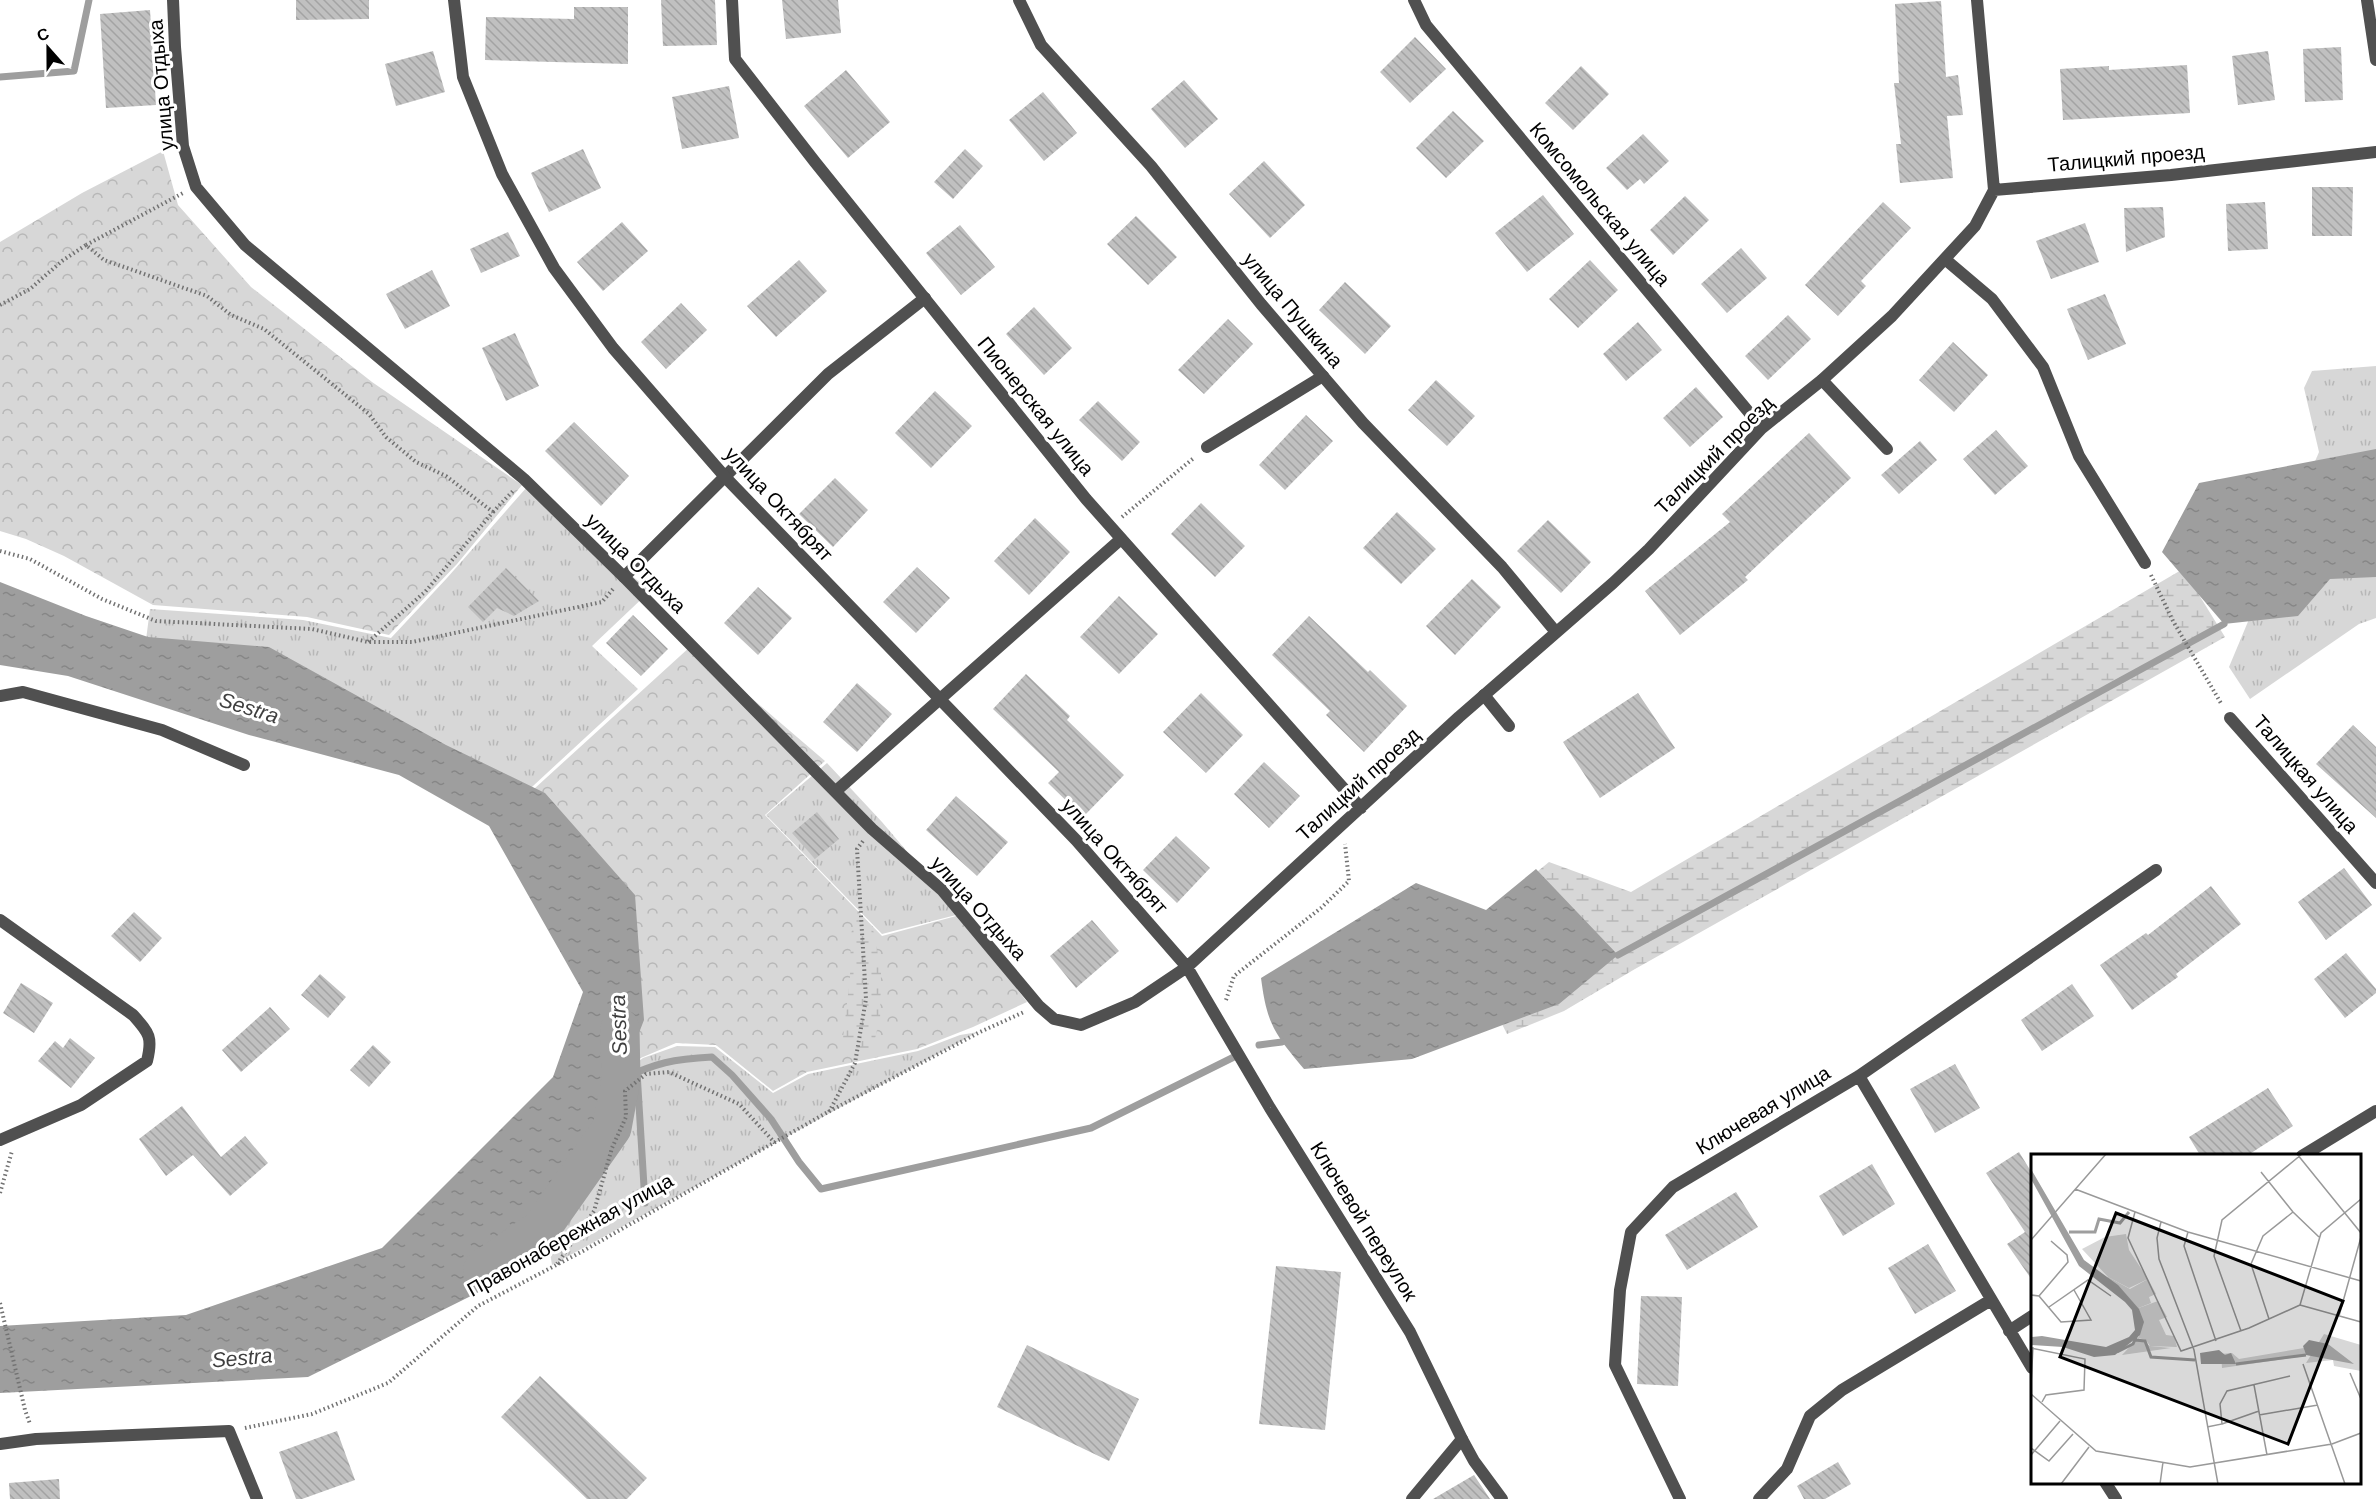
<svg xmlns="http://www.w3.org/2000/svg" width="2376" height="1499" viewBox="0 0 2376 1499" font-family="Arial,sans-serif">
	<style>
		.grass { fill: url(#grass-tufts) }
		.forest { fill: url(#forest-crowns) }
		.wetland { fill: url(#wetland-marsh) }
		.water { fill: url(#water-ripples) }
		.lines { fill: none; stroke-linecap: round; stroke-linejoin: round }
		.stream { stroke: #9e9e9e; stroke-width: 7 }
		.river { stroke: #9e9e9e; stroke-width: 39 }
		.building { fill: url(#building-back-hatch) }
		.path { stroke: #727272; stroke-width: 4; stroke-dasharray: 1.5 3; stroke-linecap: butt }
		.lane { stroke: #505050; stroke-width: 12 }
		.street { stroke: #505050; stroke-width: 12 }
		.labels { text-anchor: middle; stroke-width: 6; stroke-linejoin: round; paint-order: stroke }
		.street-label { font-size: 20px; fill: #000; stroke: #fff }
		.water-label { font-size: 21px; font-style: italic; fill: #3f3f3f; stroke: #fff }
		.inset-river { fill: none; stroke: #9e9e9e; stroke-width: 3 }
		.inset-road { fill: none; stroke: #999; stroke-width: 1.5 }
		.view { fill: #000; fill-opacity: 0.15; stroke: #000; stroke-width: 3 }
		.inset-edge { fill: none; stroke: #000; stroke-width: 3 }
	</style>
	<defs>
		<pattern id="grass-tufts" width="24" height="20" patternUnits="userSpaceOnUse" patternTransform="scale(1.5)"><rect width="24" height="20" fill="#d7d7d7"/><path d="M3 7l-1-3M5 7V3M7 7l1-3M15 17l-1-3M17 17v-4M19 17l1-3" fill="none" stroke="#b7b7b7"/></pattern>
		<pattern id="forest-crowns" width="20" height="18" patternUnits="userSpaceOnUse" patternTransform="scale(1.5)"><rect width="20" height="18" fill="#d7d7d7"/><path d="M2 6a3 3 0 1 1 6 0M12 15a3 3 0 1 1 6 0" fill="none" stroke="#b7b7b7"/></pattern>
		<pattern id="wetland-marsh" width="20" height="14" patternUnits="userSpaceOnUse" patternTransform="scale(1.5)"><rect width="20" height="14" fill="#d7d7d7"/><path d="M1 5h8M5 5V1M11 12h8M15 12V8" fill="none" stroke="#b7b7b7"/></pattern>
		<pattern id="water-ripples" width="26" height="14" patternUnits="userSpaceOnUse" patternTransform="scale(1.5)"><rect width="26" height="14" fill="#9e9e9e"/><path d="M2 4q2-2 4 0t4 0M15 11q2-2 4 0t4 0" fill="none" stroke="#868686"/></pattern>
		<pattern id="building-back-hatch" width="6" height="6" patternUnits="userSpaceOnUse" patternTransform="scale(1.5)"><rect width="6" height="6" fill="#c0c0c0"/><path d="M-1 5l2 2M0 0l6 6M5-1l2 2" fill="none" stroke="#a3a3a3"/></pattern>
	</defs>
	<rect width="100%" height="100%" fill="#fff"/>
	<path class="grass" d="M 2376,366 L 2376,618 L 2359,624 L 2250,699 L 2229,667 L 2319,452 L 2304,388 L 2312,371 Z
		M 527,487 L 650,591 L 592,646 L 638,689 L 520,798 L 144,655 L 150,609 L 303,620 L 391,638 L 447,578 Z
		M 827,763 L 882,822 L 960,914 L 882,934 L 766,815 Z
		M 978,1032 L 552,1265 L 546,1228 L 615,1129 L 623,1073 L 643,1058 L 677,1046 L 715,1047 L 773,1093 L 808,1074 L 918,1051 L 960,1035 Z"/>
	<path class="forest" d="M 163,151 L 178,205 L 251,287 L 372,382 L 522,485 L 457,564 L 389,635 L 307,617 L 153,605 L 64,556 L 26,539 L 0,531 L 0,242 L 82,193 Z
		M 691,646 L 825,761 L 765,815 L 882,936 L 960,915 L 1027,1002 L 973,1027 L 917,1049 L 807,1072 L 773,1091 L 716,1045 L 676,1043 L 636,1060 L 635,912 L 523,799 Z"/>
	<path class="wetland" d="M 2183,569 L 2225,637 L 1635,969 L 1564,1011 L 1507,1034 L 1447,915 L 1476,922 L 1549,862 L 1631,892 Z
		M 856,916 L 874,932 L 881,973 L 880,1022 L 871,1051 L 842,1047 L 850,977 L 851,934 Z"/>
	<path class="water" d="M 2376,449 L 2376,577 L 2330,579 L 2298,616 L 2224,624 L 2162,552 L 2199,483 Z
		M 0,582 L 86,616 L 148,637 L 269,647 L 446,745 L 545,793 L 635,895 L 644,1020 L 621,1079 L 598,1153 L 485,1289 L 308,1377 L 0,1393 L 0,1326 L 186,1315 L 382,1248 L 553,1077 L 583,992 L 489,826 L 399,775 L 249,735 L 68,676 L 0,665 Z
		M 1536,869 L 1618,955 L 1559,1004 L 1412,1059 L 1304,1069 C 1274,1033 1267,1024 1261,978 L 1416,883 L 1486,910 Z"/>
	<g class="lines">
		<path class="stream" d="M 0,77 L 74,71 L 89,0
			M 1618,955 L 2224,624
			M 1259,1045 L 1282,1042
			M 637,1072 L 645,1203
			M 621,1079 C 657,1063 672,1059 712,1057 L 732,1075 L 771,1119 L 799,1162 L 821,1189 L 1091,1128 L 1240,1054"/>
		<path class="river" d="M 483,1269 L 541,1229 L 612,1128 L 621,1079 L 620,1028"/>
	</g>
	<path class="building" d="M 296,0 L 369,0 L 369,19 L 296,20 Z
		M 661,0 L 715,0 L 717,45 L 663,46 Z
		M 782,0 L 838,0 L 841,33 L 786,39 Z
		M 1941,1 L 1946,77 L 1958,75 L 1963,115 L 1947,116 L 1953,178 L 1900,183 L 1896,144 L 1901,144 L 1894,83 L 1899,83 L 1895,4 Z
		M 574,7 L 628,7 L 628,64 L 485,60 L 486,17 L 574,19 Z
		M 150,10 L 156,105 L 106,108 L 100,14 Z
		M 1415,37 L 1446,69 L 1410,103 L 1380,72 Z
		M 2341,47 L 2343,100 L 2305,102 L 2303,49 Z
		M 433,51 L 445,92 L 396,106 L 385,64 Z
		M 2268,51 L 2275,100 L 2238,105 L 2232,56 Z
		M 2187,65 L 2190,113 L 2063,120 L 2060,69 L 2109,66 L 2109,70 Z
		M 1581,66 L 1609,94 L 1573,130 L 1545,103 Z
		M 846,70 L 890,122 L 848,158 L 804,106 Z
		M 1184,80 L 1218,119 L 1185,148 L 1151,109 Z
		M 729,86 L 739,138 L 682,149 L 672,97 Z
		M 1043,92 L 1077,133 L 1044,161 L 1009,120 Z
		M 1453,111 L 1484,141 L 1446,178 L 1416,148 Z
		M 1643,134 L 1669,161 L 1644,184 L 1640,179 L 1627,190 L 1606,168 Z
		M 583,149 L 601,188 L 549,212 L 531,173 Z
		M 965,149 L 983,166 L 953,199 L 934,182 Z
		M 1264,161 L 1305,205 L 1270,238 L 1229,194 Z
		M 2312,187 L 2353,187 L 2352,236 L 2312,236 Z
		M 1543,195 L 1574,234 L 1527,272 L 1495,233 Z
		M 1685,196 L 1709,220 L 1673,255 L 1650,230 Z
		M 1883,202 L 1911,228 L 1861,281 L 1866,286 L 1838,316 L 1805,285 Z
		M 2265,202 L 2268,249 L 2228,251 L 2226,204 Z
		M 2163,207 L 2165,237 L 2126,252 L 2124,208 Z
		M 1136,216 L 1177,257 L 1148,285 L 1107,244 Z
		M 622,222 L 648,251 L 603,291 L 577,262 Z
		M 2085,223 L 2099,262 L 2051,279 L 2036,241 Z
		M 960,225 L 995,267 L 961,295 L 926,253 Z
		M 508,232 L 520,256 L 481,273 L 470,249 Z
		M 1741,248 L 1767,278 L 1727,313 L 1701,284 Z
		M 799,260 L 827,291 L 776,337 L 747,306 Z
		M 1590,260 L 1618,290 L 1578,328 L 1549,299 Z
		M 432,270 L 450,306 L 405,329 L 386,294 Z
		M 1345,282 L 1391,326 L 1365,354 L 1319,310 Z
		M 2105,294 L 2126,344 L 2088,360 L 2067,309 Z
		M 681,303 L 707,330 L 666,369 L 641,342 Z
		M 1034,307 L 1072,348 L 1044,375 L 1006,334 Z
		M 1788,315 L 1811,339 L 1768,380 L 1745,356 Z
		M 1228,319 L 1253,344 L 1204,394 L 1178,370 Z
		M 1638,322 L 1662,350 L 1626,381 L 1603,354 Z
		M 515,333 L 539,386 L 506,401 L 482,348 Z
		M 1953,342 L 1988,375 L 1954,412 L 1919,380 Z
		M 1436,380 L 1475,416 L 1447,446 L 1408,410 Z
		M 1696,387 L 1723,417 L 1690,447 L 1663,418 Z
		M 935,391 L 972,426 L 931,468 L 895,433 Z
		M 1098,401 L 1140,442 L 1122,461 L 1079,420 Z
		M 1306,415 L 1333,441 L 1285,490 L 1259,465 Z
		M 574,422 L 629,476 L 601,506 L 545,451 Z
		M 1996,430 L 2028,466 L 1995,495 L 1963,459 Z
		M 1809,433 L 1851,478 L 1745,577 L 1748,580 L 1680,635 L 1645,591 L 1730,522 L 1722,514 Z
		M 1920,441 L 1937,460 L 1899,494 L 1881,475 Z
		M 835,478 L 868,510 L 833,547 L 799,514 Z
		M 1201,503 L 1245,546 L 1215,577 L 1171,534 Z
		M 1397,512 L 1436,549 L 1401,584 L 1363,548 Z
		M 1035,518 L 1070,552 L 1029,595 L 994,561 Z
		M 1548,520 L 1591,562 L 1561,593 L 1517,551 Z
		M 917,567 L 950,598 L 916,633 L 883,602 Z
		M 506,568 L 539,601 L 514,616 L 497,608 L 483,622 L 468,607 Z
		M 1472,579 L 1501,607 L 1455,655 L 1426,626 Z
		M 758,587 L 792,618 L 758,655 L 724,623 Z
		M 1119,596 L 1158,634 L 1119,674 L 1080,637 Z
		M 633,615 L 668,649 L 641,676 L 606,643 Z
		M 1309,616 L 1368,672 L 1370,670 L 1407,706 L 1364,752 L 1326,715 L 1330,711 L 1272,655 Z
		M 1026,674 L 1070,716 L 1067,720 L 1124,775 L 1083,817 L 1048,783 L 1059,772 L 993,709 Z
		M 857,683 L 892,714 L 857,752 L 823,722 Z
		M 1201,693 L 1243,735 L 1206,773 L 1163,732 Z
		M 1638,693 L 1675,748 L 1600,798 L 1563,742 Z
		M 2353,725 L 2376,747 L 2376,818 L 2316,764 Z
		M 1264,762 L 1300,796 L 1269,828 L 1234,794 Z
		M 956,796 L 1008,842 L 977,876 L 926,830 Z
		M 817,812 L 839,839 L 815,859 L 792,833 Z
		M 1176,836 L 1210,868 L 1177,903 L 1143,870 Z
		M 2344,868 L 2372,905 L 2326,940 L 2298,902 Z
		M 2211,886 L 2241,924 L 2176,974 L 2178,977 L 2132,1010 L 2100,965 L 2146,933 L 2148,935 Z
		M 134,912 L 162,938 L 140,962 L 111,936 Z
		M 1092,920 L 1119,951 L 1076,988 L 1050,956 Z
		M 2346,953 L 2376,989 L 2376,993 L 2345,1018 L 2314,979 Z
		M 320,974 L 346,997 L 328,1018 L 301,995 Z
		M 21,983 L 53,1003 L 34,1033 L 3,1013 Z
		M 2072,984 L 2094,1016 L 2042,1051 L 2021,1020 Z
		M 270,1007 L 290,1029 L 241,1072 L 222,1050 Z
		M 70,1038 L 95,1058 L 71,1088 L 38,1061 L 55,1041 L 63,1048 Z
		M 373,1045 L 391,1062 L 369,1087 L 350,1070 Z
		M 1955,1064 L 1980,1108 L 1935,1133 L 1910,1089 Z
		M 2268,1088 L 2293,1126 L 2248,1155 L 2200,1155 L 2189,1137 Z
		M 182,1106 L 221,1157 L 245,1136 L 268,1163 L 230,1196 L 193,1155 L 166,1176 L 139,1139 Z
		M 2019,1152 L 2032,1173 L 2032,1280 L 2007,1244 L 2025,1232 L 1986,1173 Z
		M 1872,1164 L 1895,1204 L 1843,1236 L 1819,1196 Z
		M 1736,1192 L 1758,1227 L 1687,1270 L 1665,1235 Z
		M 1928,1244 L 1956,1291 L 1915,1314 L 1888,1268 Z
		M 1276,1266 L 1341,1272 L 1325,1430 L 1259,1424 Z
		M 1641,1296 L 1682,1297 L 1678,1386 L 1637,1384 Z
		M 1027,1345 L 1139,1399 L 1109,1461 L 997,1407 Z
		M 540,1376 L 647,1478 L 627,1499 L 587,1499 L 501,1417 Z
		M 337,1431 L 355,1480 L 302,1499 L 296,1499 L 279,1452 Z
		M 1838,1462 L 1851,1484 L 1825,1499 L 1804,1499 L 1797,1486 Z
		M 1474,1475 L 1490,1499 L 1433,1499 Z
		M 59,1479 L 60,1499 L 10,1499 L 9,1483 Z"/>
	<g class="lines">
		<path class="path" d="M 86,245 L 183,193
			M 0,305 L 30,289 L 62,261 L 86,245 L 104,260 L 207,296 L 231,315 L 264,329 L 369,414 L 386,437 L 416,462 L 446,476 L 493,512 L 425,592 L 368,642
			M 493,512 L 513,491
			M 1122,517 L 1195,457
			M 0,551 L 30,559 L 102,599 L 156,621 L 312,629 L 368,642 L 412,642 L 602,602 L 613,589
			M 2151,575 L 2173,621 L 2222,705
			M 1226,1000 L 1234,976 L 1321,908 L 1349,881 L 1345,844
			M 829,1112 L 855,1063 L 866,999 L 857,849 L 863,841
			M 0,1193 L 12,1151
			M 557,1264 L 594,1211 L 612,1148 L 626,1117 L 625,1091 L 646,1074 L 669,1072 L 739,1104 L 775,1143
			M 0,1303 L 25,1410 L 30,1424
			M 245,1428 L 312,1414 L 388,1383 L 478,1306 L 583,1251 L 828,1112 L 980,1032 L 1024,1012"/>
		<path class="lane" d="M 1946,260 L 1992,299 L 2043,367 L 2079,456 L 2145,563
			M 1822,380 L 1887,449
			M 1207,447 L 1323,376
			M 624,577 L 828,374 L 925,298
			M 1484,695 L 1509,726
			M 836,791 L 1121,539
			M 1412,1499 L 1462,1439"/>
		<path class="street" d="M 173,0 L 175,47 L 183,146 L 196,187 L 245,245 L 524,479 L 624,577 L 872,829 L 942,890 L 1039,1006 L 1054,1019 L 1081,1025 L 1135,1002 L 1187,967 L 1459,717 L 1613,583 L 1649,549 L 1762,428 L 1822,380 L 1892,316 L 1975,226 L 1994,190
			M 454,0 L 463,77 L 502,174 L 554,268 L 613,348 L 726,478 L 1076,840 L 1187,967 L 1270,1108 L 1410,1332 L 1462,1439 L 1474,1461 L 1502,1499
			M 732,0 L 735,59 L 815,162 L 1086,499 L 1361,808
			M 1019,0 L 1041,45 L 1151,166 L 1261,304 L 1363,423 L 1502,567 L 1555,631
			M 1414,0 L 1426,25 L 1762,428
			M 1977,0 L 1994,190
			M 2367,0 L 2376,60
			M 1994,190 L 2171,175 L 2376,152
			M 0,696 L 23,692 L 162,730 L 244,765
			M 2230,718 L 2376,883
			M 0,920 L 133,1015 C 149,1033 153,1037 147,1061 L 81,1105 L 0,1140
			M 1859,1076 L 2032,1368
			M 2302,1156 L 2376,1111
			M 2009,1331 L 2032,1316
			M 0,1444 L 36,1439 L 229,1431 L 257,1499
			M 2105,1482 L 2116,1499
			M 1680,1499 L 1615,1365 L 1620,1290 L 1631,1232 L 1673,1187 L 1859,1076 L 2156,870
			M 1759,1499 L 1787,1469 L 1810,1416 L 1842,1390 L 1991,1300"/>
	</g>
	<g class="labels">
		<g class="street-label">
			<text transform="translate(161 85) rotate(-95)" y="7">улица Отдыха</text>
			<text transform="translate(2126 158) rotate(-5)" y="7">Талицкий проезд</text>
			<text transform="translate(1600 204) rotate(50)" y="7">Комсомольская улица</text>
			<text transform="translate(1293 310) rotate(50)" y="7">улица Пушкина</text>
			<text transform="translate(1036 406) rotate(51)" y="7">Пионерская улица</text>
			<text transform="translate(1714 455) rotate(-45)" y="7">Талицкий проезд</text>
			<text transform="translate(779 504) rotate(47)" y="7">улица Октябрят</text>
			<text transform="translate(636 563) rotate(45)" y="7">улица Отдыха</text>
			<text transform="translate(2306 774) rotate(49)" y="7">Талицкая улица</text>
			<text transform="translate(1358 784) rotate(-42)" y="7">Талицкий проезд</text>
			<text transform="translate(1115 856) rotate(48)" y="7">улица Октябрят</text>
			<text transform="translate(979 908) rotate(48)" y="7">улица Отдыха</text>
			<text transform="translate(1763 1110) rotate(-31)" y="7">Ключевая улица</text>
			<text transform="translate(1364 1221) rotate(58)" y="7">Ключевой переулок</text>
			<text transform="translate(570 1235) rotate(-29)" y="7">Правонабережная улица</text>
		</g>
		<g class="water-label">
			<text transform="translate(249 708) rotate(17)" y="7">Sestra</text>
			<text transform="translate(619 1025) rotate(-92)" y="7">Sestra</text>
			<text transform="translate(242 1358) rotate(-5)" y="7">Sestra</text>
		</g>
	</g>
	<g transform="translate(2031 1154)">
		<rect width="330" height="330" fill="#fff"/>
		<path d="M 77,123 L 99,135 L 117,125 L 125,140 L 118,143 L 120,149 L 105,155 L 74,127 ZM 293,180 L 330,191 L 330,217 L 303,212 L 302,206 L 275,209 ZM 107,184 L 119,192 L 140,194 L 91,201 Z" fill="#d7d7d7"/>
		<path d="M 95,80 L 98,96 L 117,125 L 98,134 L 77,123 L 51,95 L 74,83 ZM 127,147 L 136,163 L 128,166 L 135,181 L 143,182 L 146,193 L 119,192 L 115,186 L 107,184 L 112,170 L 105,155 Z" fill="#d7d7d7"/>
		<path d="M 273,194 L 275,202 L 191,214 L 190,200 L 201,199 L 208,205 Z" fill="#d7d7d7"/>
		<path d="M 0,15 L 53,106 L 87,131 L 108,155 L 113,168 L 109,181 L 84,201 L 63,203 L 32,193 L 0,191 L 0,183 L 11,182 L 75,193 L 98,183 L 104,176 L 101,156 L 94,148 L 48,112 L 0,25 ZM 278,186 L 297,190 L 323,210 L 275,201 L 272,192 ZM 188,196 L 194,201 L 200,199 L 205,210 L 170,210 L 169,199 Z" fill="#9e9e9e"/>
		<path class="inset-river" d="M 38,78 L 64,78 L 68,65 L 89,69 L 98,58M 104,186 L 114,187 L 120,203 L 164,206M 86,198 L 102,190 L 106,181M 205,210 L 275,201"/>
		<path class="inset-road" d="M 266,0 L 330,79M 230,18 L 262,58 L 288,83M 44,35 L 157,78 L 330,127M 104,58 L 97,84 L 150,197 L 218,174 L 269,151M 130,68 L 126,84 L 128,105 L 163,196 L 187,330M 157,78 L 153,92 L 185,187M 0,86 L 75,0M 0,141 L 8,142 L 30,168 L 60,166 L 43,136M 8,142 L 37,108 L 36,101 L 20,87M 269,151 L 290,79 L 330,45M 269,151 L 330,168M 18,153 L 57,126 L 80,142M 308,162 L 330,83M 238,165 L 220,110 L 232,82 L 262,58M 210,177 L 183,102 L 191,66 L 271,0M 0,194 L 54,205 L 53,236 L 15,241 L 11,248M 272,210 L 314,330M 319,219 L 330,245M 0,231 L 2,193M 223,231 L 236,301M 0,240 L 65,297 L 159,313 L 301,290 L 330,279M 228,261 L 287,251M 191,270 L 228,257M 176,273 L 191,270 L 189,250 L 196,237 L 259,222M 0,294 L 18,307 L 42,280M 0,301 L 29,267M 30,330 L 58,293M 129,330 L 132,308"/>
		<path class="view" d="M 85,59 L 312,147 L 257,290 L 29,203 Z"/>
		<rect width="330" height="330" class="inset-edge"/>
	</g>
	<g transform="translate(48 48) rotate(339)" stroke="#ffffff" stroke-width="4.5" paint-order="stroke">
	<path d="M0-4.5L10 22L0 15L-10 22Z" fill="#000000"/>
	<text y="-9" font-size="16" font-weight="bold" text-anchor="middle" fill="#000000">С</text>
	</g>
</svg>
